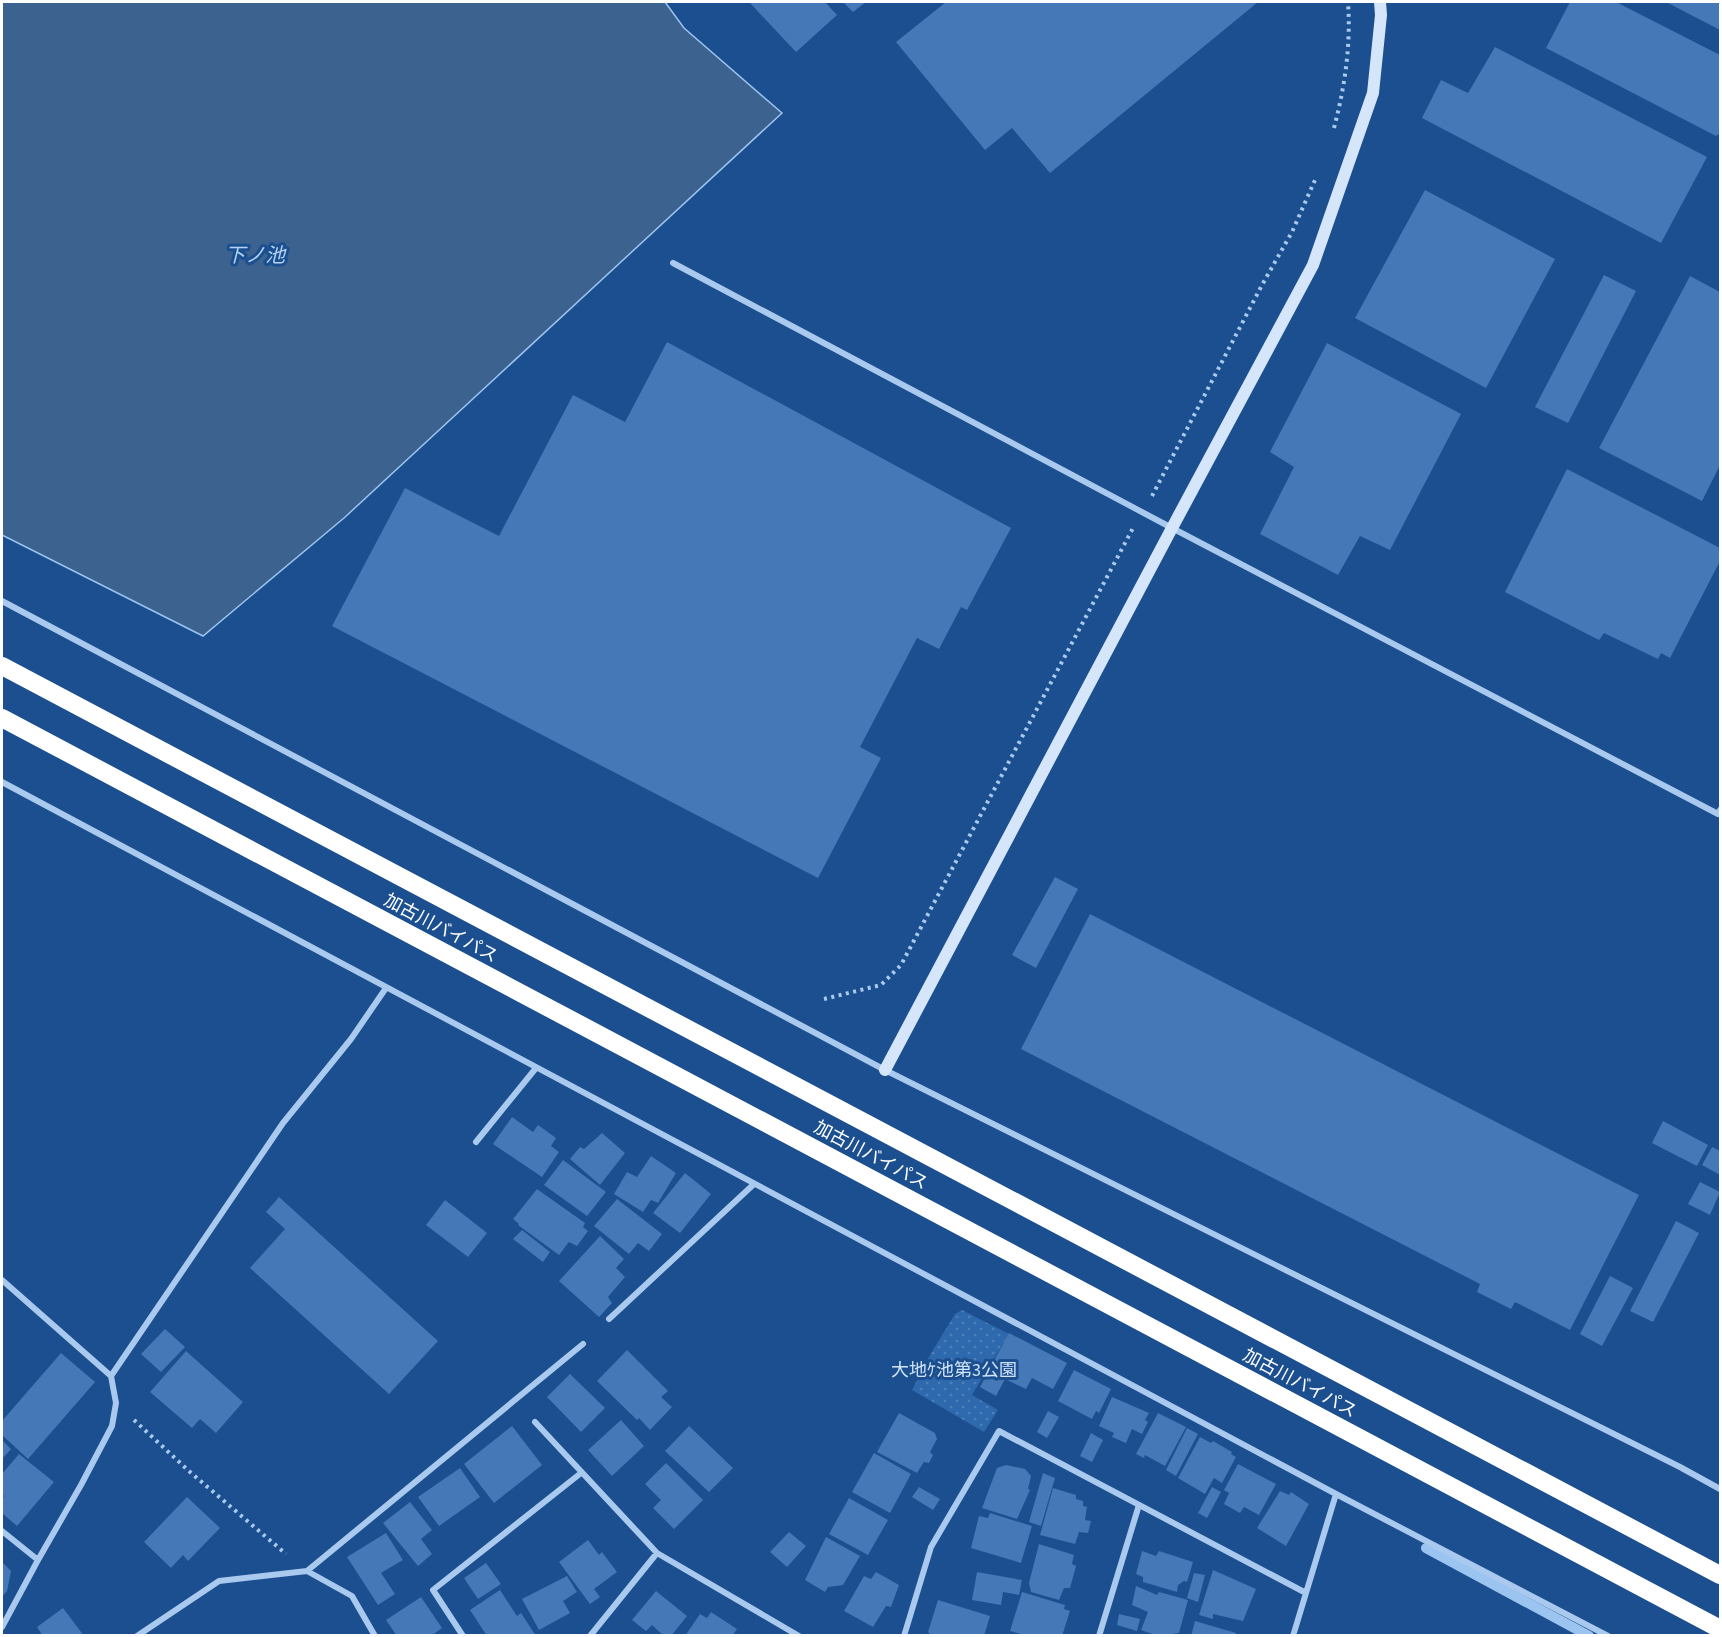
<svg xmlns="http://www.w3.org/2000/svg" width="1722" height="1637" viewBox="0 0 1722 1637" font-family="'Source Sans 3','Noto Sans JP',sans-serif">
	<style>
		.grass { fill: url(#grass-dots) }
		.water { fill: #3c6290; stroke: #9cc4f0; stroke-width: 1.5 }
		.lines { fill: none; stroke-linecap: round; stroke-linejoin: round }
		.stream { stroke: #9cc4f0; stroke-width: 10 }
		.building { fill: #4478b7 }
		.path { stroke: #a9c9ee; stroke-width: 4; stroke-dasharray: 3 4.5; stroke-linecap: butt }
		.street { stroke: #a9c9ee; stroke-width: 6 }
		.secondary { stroke: #d6e6fa; stroke-width: 12 }
		.highway { stroke: #fff; stroke-width: 18 }
		.labels { text-anchor: middle; stroke-width: 6; stroke-linejoin: round; paint-order: stroke }
		.street-label { font-size: 18px; fill: #fff; stroke: #1b4f8f }
		.park-label { font-size: 18px; fill: #cfe3fa; stroke: #1b4f8f }
		.water-label { font-size: 20px; font-style: italic; fill: #b5d3f5; stroke: #1b4f8f }
	</style>
	<defs>
		<pattern id="grass-dots" width="8" height="8" patternUnits="userSpaceOnUse" patternTransform="scale(1.5)"><rect width="8" height="8" fill="#2e69ad"/><path d="M2 2h.1M6 6h.1" fill="none" stroke="#4d80b9" stroke-width="1.8" stroke-linecap="round"/></pattern>
	</defs>
	<rect width="100%" height="100%" fill="#1b4f8f"/>
	<path class="grass" d="M 962,1310 L 1009,1334 L 972,1395 L 998,1410 L 984,1432 L 912,1390 L 930,1355 L 955,1314 Z"/>
	<path class="water" d="M 2,2 L 665,2 L 684,28 L 782,113 L 344,518 L 203,636 L 2,535 Z"/>
	<g class="lines">
		<path class="stream" d="M 1426,1548 L 1589,1636"/>
	</g>
	<path class="building" d="M 749,2 L 825,2 L 837,15 L 796,52 Z
		M 843,2 L 866,2 L 853,12 Z
		M 946,2 L 1258,2 L 1050,173 L 1012,128 L 985,150 L 896,42 Z
		M 1570,2 L 1616,2 L 1720,55 L 1720,131 L 1719,134 L 1716,136 L 1546,48 Z
		M 1666,2 L 1720,2 L 1720,30 Z
		M 1495,47 L 1707,157 L 1661,243 L 1422,118 L 1441,80 L 1468,93 Z
		M 1425,190 L 1555,259 L 1486,388 L 1355,318 Z
		M 1604,275 L 1636,291 L 1568,423 L 1535,407 Z
		M 1690,276 L 1720,292 L 1720,465 L 1702,501 L 1599,448 Z
		M 667,342 L 1011,528 L 967,610 L 961,607 L 939,649 L 917,638 L 860,747 L 881,758 L 818,878 L 332,626 L 405,488 L 499,536 L 573,395 L 625,422 Z
		M 1327,343 L 1461,414 L 1390,550 L 1360,536 L 1338,575 L 1260,534 L 1294,467 L 1270,452 Z
		M 1567,469 L 1720,548 L 1720,561 L 1670,658 L 1661,653 L 1658,659 L 1604,633 L 1599,640 L 1505,592 Z
		M 1055,877 L 1078,889 L 1036,968 L 1012,955 Z
		M 1090,914 L 1639,1195 L 1570,1330 L 1515,1302 L 1511,1309 L 1477,1292 L 1480,1284 L 1021,1049 Z
		M 512,1117 L 533,1132 L 538,1125 L 556,1138 L 551,1146 L 559,1152 L 542,1177 L 493,1144 Z
		M 1663,1121 L 1708,1145 L 1697,1166 L 1652,1143 Z
		M 602,1133 L 625,1153 L 600,1185 L 570,1159 L 580,1147 L 584,1149 Z
		M 1712,1147 L 1720,1151 L 1720,1175 L 1702,1165 Z
		M 651,1156 L 676,1173 L 658,1203 L 651,1200 L 643,1212 L 614,1194 L 627,1172 L 637,1177 Z
		M 563,1160 L 606,1192 L 587,1216 L 544,1185 Z
		M 685,1173 L 711,1194 L 680,1233 L 653,1213 Z
		M 1700,1182 L 1720,1192 L 1710,1215 L 1688,1204 Z
		M 537,1189 L 585,1223 L 583,1227 L 588,1231 L 577,1246 L 569,1242 L 559,1255 L 518,1225 L 519,1224 L 513,1219 Z
		M 279,1197 L 438,1341 L 389,1394 L 250,1268 L 285,1229 L 266,1212 Z
		M 617,1199 L 662,1234 L 649,1251 L 638,1243 L 629,1254 L 594,1226 Z
		M 445,1200 L 487,1233 L 468,1257 L 426,1225 Z
		M 1676,1221 L 1699,1233 L 1653,1322 L 1630,1311 Z
		M 522,1230 L 550,1252 L 543,1262 L 513,1239 Z
		M 600,1236 L 624,1259 L 616,1268 L 625,1277 L 608,1297 L 612,1303 L 599,1317 L 559,1281 Z
		M 1610,1276 L 1633,1288 L 1602,1346 L 1580,1334 Z
		M 165,1329 L 185,1347 L 161,1372 L 141,1354 Z
		M 1009,1333 L 1067,1363 L 1053,1389 L 1032,1378 L 1026,1389 L 1005,1379 L 996,1396 L 980,1387 Z
		M 627,1350 L 668,1391 L 661,1397 L 672,1407 L 650,1430 L 639,1418 L 637,1420 L 597,1381 Z
		M 186,1351 L 243,1402 L 216,1433 L 200,1419 L 192,1428 L 150,1392 Z
		M 61,1353 L 95,1382 L 28,1459 L 2,1435 L 2,1421 Z
		M 1074,1370 L 1111,1389 L 1099,1413 L 1096,1411 L 1092,1419 L 1058,1401 Z
		M 570,1374 L 605,1408 L 581,1432 L 547,1397 Z
		M 1112,1397 L 1149,1413 L 1145,1420 L 1148,1422 L 1142,1434 L 1132,1429 L 1126,1443 L 1112,1437 L 1114,1433 L 1099,1426 Z
		M 1048,1411 L 1059,1417 L 1047,1438 L 1037,1432 Z
		M 899,1413 L 935,1433 L 937,1439 L 930,1452 L 933,1455 L 929,1463 L 924,1462 L 917,1473 L 877,1452 Z
		M 1158,1413 L 1186,1427 L 1165,1466 L 1145,1455 L 1144,1458 L 1136,1454 Z
		M 621,1420 L 644,1446 L 612,1476 L 588,1450 Z
		M 512,1426 L 542,1465 L 494,1503 L 464,1464 Z
		M 689,1426 L 733,1468 L 709,1492 L 665,1451 Z
		M 1187,1428 L 1198,1434 L 1176,1476 L 1166,1470 Z
		M 1091,1433 L 1103,1440 L 1092,1462 L 1080,1456 Z
		M 1200,1437 L 1211,1443 L 1213,1441 L 1232,1452 L 1231,1454 L 1236,1457 L 1222,1483 L 1214,1478 L 1205,1494 L 1178,1478 Z
		M 2,1440 L 11,1449 L 2,1459 Z
		M 874,1453 L 911,1474 L 890,1513 L 852,1492 Z
		M 19,1454 L 54,1482 L 17,1526 L 2,1513 L 2,1495 L 7,1499 L 2,1494 L 2,1474 Z
		M 666,1463 L 703,1500 L 674,1529 L 653,1508 L 661,1500 L 645,1484 Z
		M 1238,1464 L 1276,1484 L 1259,1515 L 1244,1507 L 1240,1513 L 1224,1504 L 1229,1493 L 1224,1490 Z
		M 1006,1465 L 1025,1469 L 1031,1476 L 1028,1489 L 1030,1490 L 1017,1519 L 982,1508 L 997,1468 Z
		M 460,1468 L 480,1497 L 439,1526 L 418,1497 Z
		M 1043,1473 L 1055,1478 L 1041,1526 L 1029,1522 Z
		M 919,1487 L 940,1499 L 933,1510 L 912,1497 Z
		M 1212,1487 L 1221,1492 L 1207,1518 L 1198,1513 Z
		M 1053,1488 L 1076,1495 L 1076,1499 L 1083,1501 L 1083,1506 L 1087,1507 L 1085,1520 L 1091,1521 L 1088,1533 L 1079,1532 L 1075,1544 L 1040,1535 Z
		M 1280,1491 L 1289,1495 L 1291,1492 L 1309,1504 L 1286,1546 L 1257,1528 Z
		M 187,1497 L 220,1528 L 188,1561 L 183,1555 L 171,1568 L 144,1542 Z
		M 849,1498 L 888,1520 L 868,1555 L 829,1534 Z
		M 410,1502 L 432,1530 L 421,1539 L 432,1554 L 418,1566 L 383,1523 Z
		M 990,1513 L 1032,1526 L 1021,1563 L 971,1548 L 979,1516 L 988,1518 Z
		M 789,1532 L 806,1546 L 787,1567 L 770,1552 Z
		M 386,1533 L 403,1560 L 381,1573 L 395,1594 L 378,1605 L 347,1557 Z
		M 826,1537 L 860,1556 L 843,1585 L 828,1587 L 825,1592 L 805,1580 Z
		M 588,1540 L 599,1555 L 602,1552 L 617,1572 L 594,1589 L 600,1597 L 590,1604 L 559,1562 Z
		M 1039,1544 L 1074,1555 L 1072,1564 L 1076,1566 L 1070,1588 L 1064,1588 L 1059,1600 L 1031,1592 L 1029,1583 Z
		M 1142,1551 L 1156,1556 L 1159,1551 L 1193,1562 L 1187,1582 L 1184,1581 L 1178,1585 L 1177,1592 L 1143,1582 L 1143,1577 L 1136,1574 Z
		M 2,1562 L 11,1571 L 7,1591 L 2,1597 Z
		M 486,1563 L 501,1584 L 478,1599 L 464,1578 Z
		M 1213,1570 L 1256,1589 L 1243,1621 L 1213,1614 L 1213,1619 L 1199,1615 Z
		M 876,1572 L 899,1585 L 891,1607 L 886,1606 L 873,1627 L 844,1611 L 864,1576 L 871,1579 Z
		M 977,1572 L 1022,1580 L 1019,1595 L 1003,1592 L 1001,1605 L 972,1600 Z
		M 1194,1573 L 1205,1575 L 1198,1602 L 1187,1598 Z
		M 567,1576 L 577,1592 L 563,1601 L 570,1613 L 539,1630 L 522,1599 Z
		M 1136,1586 L 1157,1595 L 1159,1592 L 1188,1600 L 1179,1633 L 1158,1636 L 1141,1630 L 1148,1612 L 1132,1605 Z
		M 500,1590 L 517,1616 L 521,1613 L 536,1636 L 487,1636 L 470,1610 Z
		M 656,1591 L 687,1616 L 671,1636 L 664,1636 L 652,1625 L 646,1631 L 632,1620 Z
		M 1022,1592 L 1065,1605 L 1064,1609 L 1070,1611 L 1062,1636 L 1027,1636 L 1010,1631 Z
		M 421,1597 L 442,1628 L 431,1636 L 397,1636 L 386,1620 Z
		M 938,1600 L 990,1616 L 984,1636 L 932,1636 L 928,1632 Z
		M 63,1608 L 84,1636 L 43,1636 L 37,1627 Z
		M 711,1612 L 737,1629 L 732,1636 L 685,1636 L 700,1614 L 707,1618 Z
		M 1119,1614 L 1140,1619 L 1137,1631 L 1117,1625 Z
		M 1195,1621 L 1236,1633 L 1236,1636 L 1191,1636 Z"/>
	<g class="lines">
		<path class="path" d="M 1334,128 C 1345,86 1351,45 1348,2
			M 1152,496 L 1262,285 L 1292,232 L 1315,180
			M 824,999 L 881,985 L 901,965 L 1133,528
			M 134,1420 L 190,1472 L 286,1554"/>
		<path class="street" d="M 673,263 L 1172,528 L 1718,814 L 1720,810
			M 2,601 L 885,1070 L 1680,1467 L 1720,1489
			M 2,782 L 1336,1494 L 1608,1636
			M 476,1142 L 536,1068
			M 2,1280 L 111,1376 L 116,1403 L 112,1426 L 81,1485 L 38,1560 L 2,1627
			M 609,1319 L 754,1184
			M 111,1376 L 283,1123 L 351,1039 L 386,988
			M 535,1422 L 657,1553 L 799,1636
			M 2,1531 L 38,1560
			M 307,1571 L 352,1596 L 375,1636
			M 137,1636 L 219,1581 L 307,1571 L 583,1344
			M 463,1636 L 433,1590 L 581,1473
			M 590,1636 L 657,1553
			M 904,1636 L 931,1547 L 999,1431 L 1306,1593
			M 1099,1636 L 1139,1505
			M 1293,1636 L 1336,1494"/>
		<path class="secondary" d="M 885,1070 L 1172,528 L 1313,265 L 1373,93 L 1381,15 L 1380,2"/>
		<path class="highway" d="M 2,666 L 1720,1575
			M 2,718 L 1720,1629"/>
	</g>
	<g class="labels">
		<g class="street-label">
			<text transform="translate(441 928) rotate(28)" y="6">加古川バイパス</text>
			<text transform="translate(871 1155) rotate(28)" y="6">加古川バイパス</text>
			<text transform="translate(1300 1383) rotate(28)" y="6">加古川バイパス</text>
		</g>
		<g class="park-label">
			<text x="954" y="1376">大地ｹ池第3公園</text>
		</g>
		<g class="water-label">
			<text x="255" y="262">下ノ池</text>
		</g>
	</g>
	<rect width="1722" height="1637" fill="none" stroke="#ffffff" stroke-width="6"/>
</svg>
